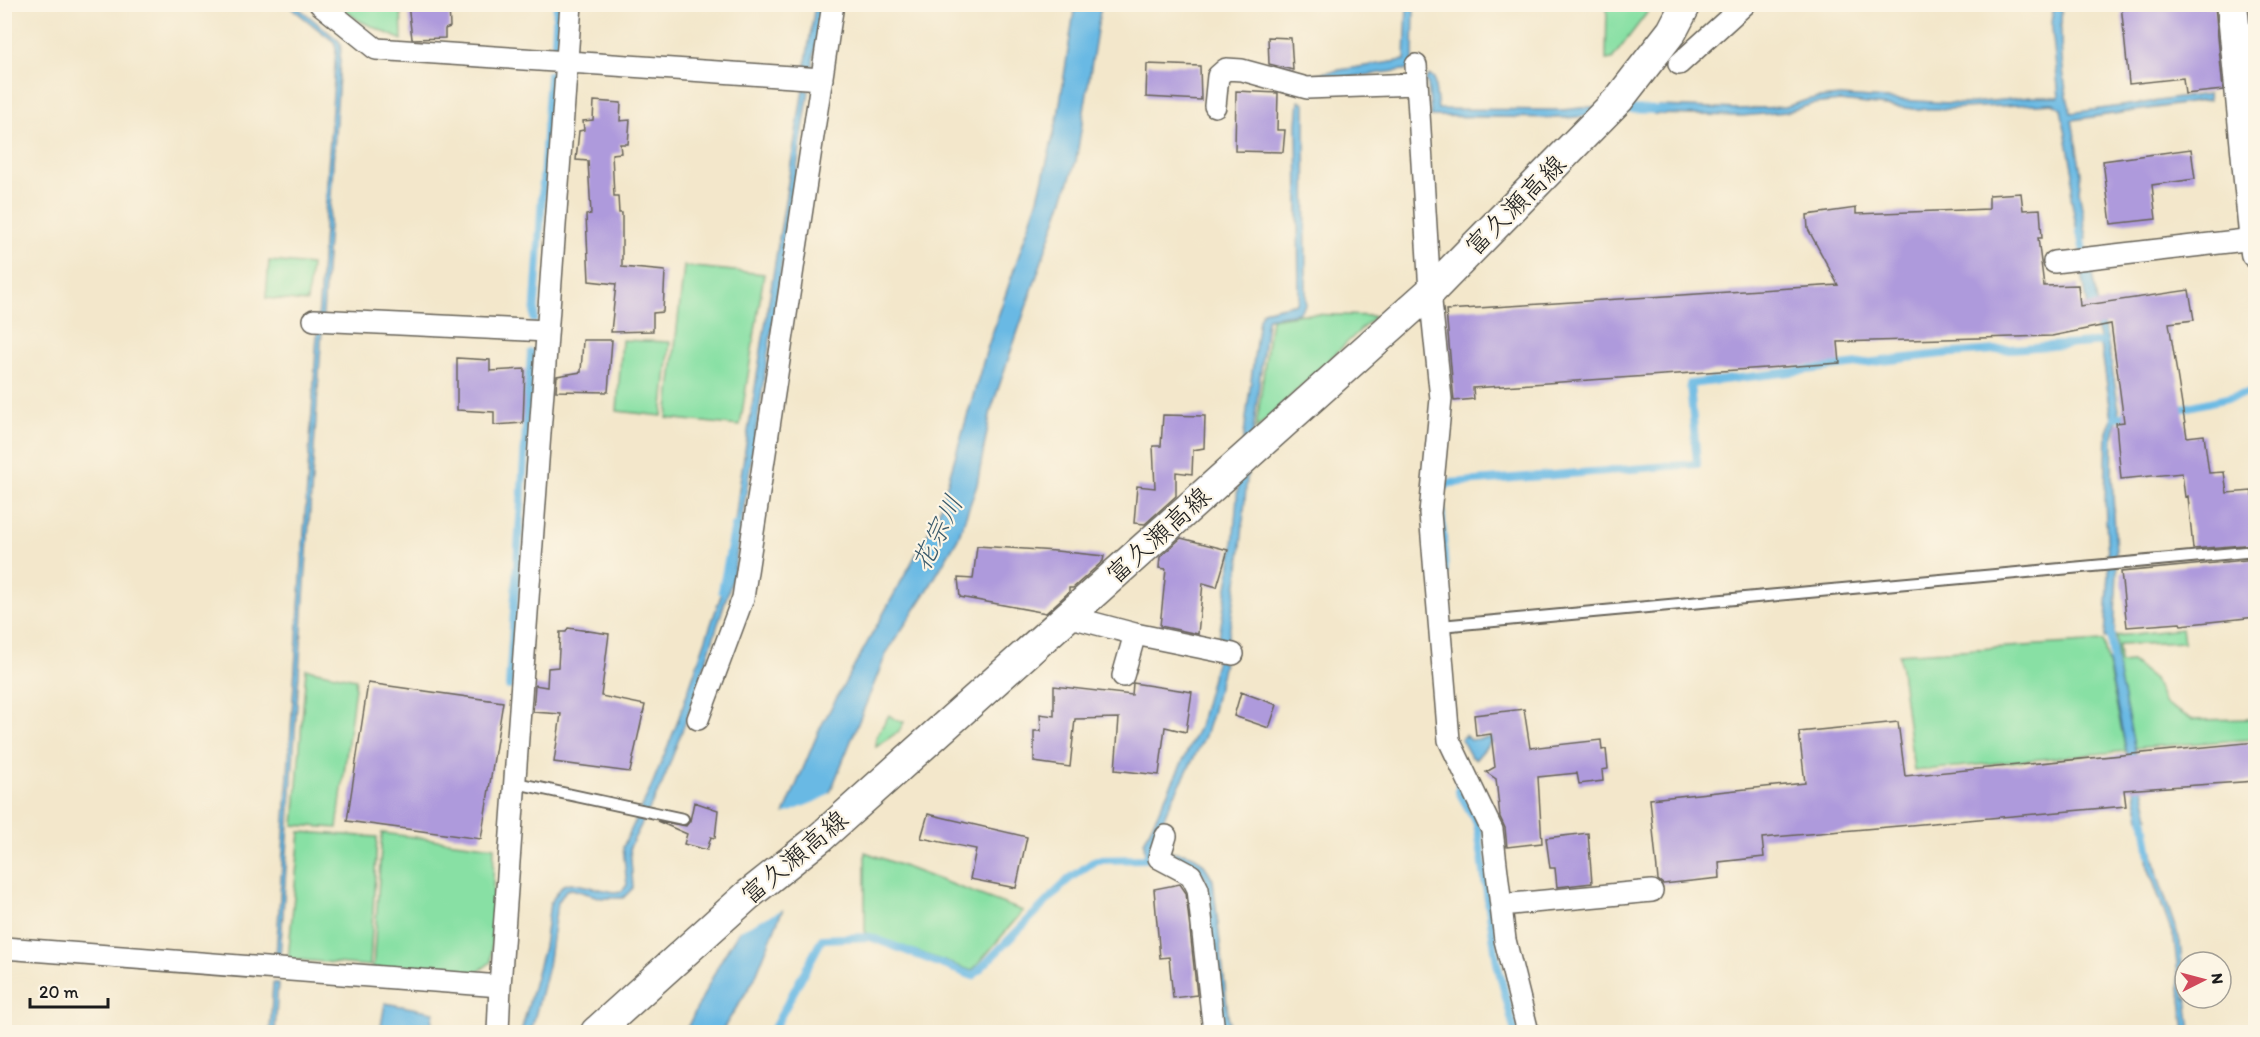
<svg xmlns="http://www.w3.org/2000/svg" width="2260" height="1037" viewBox="0 0 2260 1037" font-family="Itim,'Klee One',sans-serif">
	<style>
		.green { fill: #88e0a4; stroke: #527e60; stroke-width: 1.5 }
		.water { fill: #69b9e4; stroke: #426a80; stroke-width: 1.5 }
		.pier { fill: #f3e7cb }
		.lines { fill: none; stroke-linecap: round; stroke-linejoin: round }
		.stream { stroke: #69b9e4; stroke-width: 8 }
		.building { fill: #ae9adc }
		.lane-casing { stroke: #676359; stroke-width: 14 }
		.street-casing { stroke: #676359; stroke-width: 24 }
		.secondary-casing { stroke: #676359; stroke-width: 33 }
		.lane { stroke: #fff; stroke-width: 10 }
		.street { stroke: #fff; stroke-width: 21 }
		.secondary { stroke: #fff; stroke-width: 30 }
		.labels { text-anchor: middle; stroke-width: 4.5; stroke-linejoin: round; paint-order: stroke }
		.street-label { font-size: 26px; fill: #1c1c1c; stroke: #fcf5e5 }
		.water-label { font-size: 27px; font-style: italic; fill: #3b5b6c; stroke: #fcf5e5 }
	</style>
	<rect width="100%" height="100%" fill="#fcf5e5"/>
	<filter id="ink" filterUnits="userSpaceOnUse"><feTurbulence type="fractalNoise" baseFrequency=".0167" numOctaves="2"/><feDisplacementMap in="SourceGraphic" scale="12" xChannelSelector="R" yChannelSelector="G"/><feConvolveMatrix kernelMatrix="1 2 1 2 8 2 1 2 1" color-interpolation-filters="sRGB"/></filter>
	<filter id="wash" filterUnits="userSpaceOnUse"><feTurbulence type="fractalNoise" baseFrequency=".008" numOctaves="4" result="noise"/><feDisplacementMap in="SourceGraphic" scale="24" xChannelSelector="R" yChannelSelector="G"/><feGaussianBlur stdDeviation="1.35" result="paint"/><feColorMatrix in="noise" values="0 0 0 0 0 0 0 0 0 0 0 0 0 0 0 0 0 1.4 0 .05"/><feComposite in="paint" operator="in"/></filter>
	<g filter="url(#wash)">
		<rect width="100%" height="100%" fill="#f3e7cb"/>
		<path class="green" d="M 337,5 L 401,5 L 402,40 L 360,21 Z
			M 1607,5 L 1653,5 L 1612,59 L 1606,60 Z
			M 269,261 L 311,265 L 307,302 L 266,298 Z
			M 684,266 L 764,274 L 740,426 L 667,418 Z
			M 1303,314 L 1375,316 L 1256,429 L 1271,319 Z
			M 622,340 L 670,342 L 662,416 L 617,411 Z
			M 2182,629 L 2184,642 L 2119,645 L 2120,663 L 2132,662 L 2154,680 L 2164,703 L 2193,720 L 2255,719 L 2255,739 L 2134,748 L 2118,671 L 2116,636 Z
			M 2103,641 L 2126,751 L 1914,771 L 1899,654 Z
			M 306,669 L 356,679 L 337,828 L 294,825 Z
			M 889,715 L 896,720 L 904,722 L 899,731 L 876,747 L 876,737 Z
			M 300,832 L 377,837 L 370,966 L 288,959 Z
			M 382,833 L 494,847 L 491,962 L 475,974 L 373,968 Z
			M 865,852 L 1023,911 L 972,971 L 865,933 Z"/>
		<path class="water" d="M 294,4 L 339,41 L 341,45 L 280,957 L 276,956 L 336,48 L 334,42 L 288,5 Z
			M 815,5 L 822,5 L 812,67 L 805,67 Z
			M 1075,5 L 1101,5 L 1076,161 L 991,410 L 977,485 L 958,538 L 927,591 L 887,652 L 754,980 L 721,1032 L 685,1032 L 720,962 L 742,926 L 765,860 L 820,728 L 938,515 L 987,349 L 1038,199 L 1058,116 Z
			M 1407,5 L 1414,5 L 1413,61 L 1410,69 L 1309,83 L 1300,76 L 1405,60 Z
			M 2053,5 L 2062,5 C 2059,39 2062,79 2071,113 L 2208,94 L 2209,100 L 2072,120 L 2081,173 L 2079,190 L 2087,239 L 2079,242 L 2071,197 L 2073,173 L 2061,108 L 2053,103 L 1948,109 L 1914,109 L 1840,101 L 1813,104 L 1786,112 L 1742,116 L 1654,114 L 1658,106 L 1739,109 L 1785,107 L 1810,99 L 1840,96 L 1963,104 L 2031,97 L 2059,97 L 2052,28 Z
			M 1429,75 L 1434,79 L 1438,109 L 1562,110 L 1608,105 L 1610,114 L 1566,118 L 1431,116 L 1428,84 L 1425,81 Z
			M 803,89 L 809,91 L 733,577 L 692,704 L 662,784 L 630,847 L 633,888 L 623,898 L 602,898 L 572,889 L 566,890 L 557,904 L 548,966 L 531,1032 L 521,1032 L 544,947 L 550,903 L 563,885 L 571,883 L 614,892 L 622,891 L 627,885 L 623,847 L 649,792 L 676,726 L 729,572 L 740,482 Z
			M 1299,101 L 1305,103 L 1306,304 L 1298,313 L 1268,318 L 1267,321 L 1246,488 L 1239,570 L 1227,645 L 1218,643 L 1232,557 L 1239,473 L 1259,319 L 1263,311 L 1297,303 L 1299,297 L 1297,124 Z
			M 2092,272 L 2098,308 L 2107,338 L 2119,409 L 2113,437 L 2112,475 L 2117,572 L 2114,637 L 2105,638 L 2109,573 L 2105,502 L 2107,432 L 2112,419 L 2100,338 L 2089,313 L 2082,273 Z
			M 1217,659 L 1224,663 L 1212,714 L 1205,736 L 1168,808 L 1152,846 C 1180,860 1195,841 1213,880 L 1230,1032 L 1222,1032 L 1205,878 L 1197,866 L 1184,861 L 1145,856 L 1144,842 L 1199,727 Z
			M 2116,660 L 2149,817 L 2140,818 L 2108,661 Z
			M 1465,735 L 1470,740 L 1495,737 L 1476,759 L 1471,757 L 1461,739 Z
			M 2146,848 L 2152,848 L 2159,880 L 2180,942 L 2185,998 L 2187,998 L 2191,1032 L 2185,1032 L 2174,939 L 2148,867 Z
			M 273,983 L 278,983 L 275,1032 L 270,1032 Z
			M 385,1003 L 434,1012 L 430,1032 L 380,1032 Z"/>
		<path class="pier" d="M 836,788 L 788,907 L 734,933 L 739,924 L 780,816 L 822,799 Z"/>
		<g class="lines">
			<path class="stream" d="M 555,45 L 557,4
				M 1620,109 L 1665,110
				M 2080,231 L 2089,281
				M 534,319 L 550,75
				M 2175,410 L 2249,393
				M 2115,417 L 2133,416
				M 1445,572 L 1440,489 L 1450,483 L 1697,464 L 1690,384 L 1941,354 L 2104,342
				M 722,591 L 735,526
				M 2110,629 L 2114,671
				M 509,686 L 531,353
				M 1459,779 L 1459,792 L 1477,823 L 1497,963 L 1515,1032
				M 2143,809 L 2150,856
				M 772,1032 L 822,939 L 870,937 L 973,976 L 1069,879 L 1096,860 L 1146,859 L 1149,852"/>
		</g>
		<g id="blocks">
			<path class="building" d="M 408,4 L 449,4 L 450,27 L 445,29 L 445,38 L 412,39 Z
				M 2121,4 L 2205,4 L 2205,7 L 2215,6 L 2223,90 L 2185,94 L 2183,78 L 2129,84 Z
				M 1268,37 L 1291,38 L 1293,70 L 1269,64 Z
				M 1147,64 L 1200,66 L 1201,100 L 1146,97 Z
				M 1236,91 L 1278,93 L 1277,130 L 1285,130 L 1283,152 L 1235,151 Z
				M 594,101 L 621,103 L 620,121 L 630,120 L 628,144 L 620,144 L 621,153 L 612,154 L 614,196 L 618,196 L 619,213 L 622,213 L 622,267 L 665,271 L 663,312 L 653,313 L 653,331 L 611,332 L 616,284 L 589,281 L 586,215 L 591,214 L 588,161 L 576,160 L 579,131 L 584,130 L 583,121 L 593,120 Z
				M 2191,149 L 2195,179 L 2152,185 L 2156,219 L 2111,224 L 2103,161 Z
				M 2021,193 L 2023,210 L 2040,209 L 2042,238 L 2038,238 L 2044,286 L 2078,285 L 2080,306 L 2189,290 L 2194,320 L 2169,323 L 2187,437 L 2204,435 L 2209,473 L 2224,472 L 2227,493 L 2252,491 L 2252,496 L 2256,496 L 2256,544 L 2193,549 L 2188,496 L 2185,497 L 2182,473 L 2121,479 L 2116,423 L 2124,422 L 2111,324 L 2052,336 L 1838,342 L 1840,363 L 1473,388 L 1474,399 L 1454,401 L 1446,310 L 1838,285 L 1808,229 L 1807,215 L 1856,208 L 1856,214 L 1989,209 L 1989,195 Z
				M 583,340 L 612,340 L 608,392 L 556,391 L 557,376 L 581,372 Z
				M 457,358 L 490,360 L 490,371 L 525,369 L 523,423 L 494,425 L 494,412 L 457,410 Z
				M 1163,415 L 1205,416 L 1204,448 L 1193,450 L 1192,474 L 1176,472 L 1176,496 L 1145,524 L 1134,523 L 1137,486 L 1155,488 L 1153,446 L 1161,446 Z
				M 1181,538 L 1228,550 L 1217,587 L 1203,583 L 1198,634 L 1160,626 L 1166,569 L 1159,568 L 1160,557 Z
				M 977,546 L 1056,551 L 1104,556 L 1103,561 L 1073,588 L 1069,588 L 1069,592 L 1046,613 L 960,597 L 958,578 L 973,579 Z
				M 2256,559 L 2256,617 L 2181,625 L 2180,623 L 2127,627 L 2121,572 Z
				M 568,628 L 609,634 L 601,696 L 645,705 L 630,772 L 554,762 L 561,714 L 533,712 L 535,685 L 547,687 L 548,668 L 558,667 L 560,632 L 566,632 Z
				M 368,683 L 503,702 L 481,839 L 347,821 Z
				M 1133,683 L 1192,692 L 1186,732 L 1165,727 L 1159,775 L 1115,770 L 1119,718 L 1075,719 L 1070,767 L 1034,762 L 1034,731 L 1041,731 L 1040,714 L 1054,716 L 1054,686 L 1132,695 Z
				M 1241,692 L 1277,705 L 1269,728 L 1234,716 Z
				M 1524,709 L 1530,748 L 1601,740 L 1602,750 L 1606,749 L 1608,769 L 1602,770 L 1603,781 L 1579,784 L 1577,773 L 1538,777 L 1542,843 L 1507,847 L 1505,828 L 1500,817 L 1496,779 L 1486,772 L 1495,767 L 1491,734 L 1476,736 L 1474,715 Z
				M 1898,722 L 1905,776 L 2256,742 L 2256,781 L 2124,790 L 2126,806 L 1762,838 L 1764,857 L 1719,862 L 1720,878 L 1663,884 L 1658,880 L 1650,799 L 1805,783 L 1799,732 Z
				M 694,802 L 718,810 L 715,838 L 711,837 L 707,850 L 684,844 L 687,834 L 657,821 L 686,826 L 690,821 Z
				M 928,814 L 1027,837 L 1016,888 L 970,879 L 976,849 L 921,838 Z
				M 1588,833 L 1592,883 L 1557,887 L 1555,868 L 1550,868 L 1546,838 Z
				M 1180,884 L 1186,893 L 1197,995 L 1173,998 L 1169,957 L 1160,958 L 1154,889 Z"/>
		</g>
	</g>
	<g filter="url(#ink)">
		<use href="#blocks" fill-opacity="0" stroke="#676359" stroke-width="1.5"/>
		<g class="lines">
			<g class="lane-casing">
				<path id="lane" d="M 1440,626 L 2256,551
					M 516,783 L 683,819"/>
			</g>
			<g class="street-casing">
				<path id="street" d="M 320,4 L 376,49 L 822,79
					M 1679,64 L 1745,4
					M 1416,65 L 1430,292 L 1441,399 L 1430,513 L 1449,740 L 1492,830 L 1505,940 L 1528,1032
					M 1215,106 L 1218,76 L 1226,69 L 1242,70 L 1307,88 L 1416,84
					M 2054,262 L 2254,239
					M 314,320 L 547,331
					M 1067,616 L 1135,634 L 1233,654
					M 1123,676 L 1135,634
					M 698,719 L 743,598 L 833,4
					M 1166,836 L 1159,858 L 1191,875 L 1198,889 L 1214,1032
					M 1501,905 L 1652,891
					M 4,948 L 500,986
					M 498,1032 L 500,986 L 571,4"/>
			</g>
			<g class="secondary-casing">
				<path id="secondary" d="M 2232,4 L 2256,253
					M 596,1032 L 748,895 L 821,837 L 1430,292 L 1619,99 L 1672,31 L 1686,4"/>
			</g>
			<use href="#lane" class="lane"/>
			<use href="#street" class="street"/>
			<use href="#secondary" class="secondary"/>
		</g>
	</g>
	<g class="labels">
		<g class="street-label">
			<text transform="translate(1515 205) rotate(-45)" y="9">富久瀬高線</text>
			<text transform="translate(1158 535) rotate(-42)" y="9">富久瀬高線</text>
			<text transform="translate(794 857) rotate(-40)" y="9">富久瀬高線</text>
		</g>
		<g class="water-label">
			<text transform="translate(937 533) rotate(-63)" y="9">花宗川</text>
		</g>
	</g>
	<rect width="2260" height="1037" fill="none" stroke="#fcf5e5" stroke-width="24"/>
	<g transform="translate(2203 980) rotate(84)"><circle r="28" fill="#fcf5e5" stroke="#a29e95" stroke-width="1.5"/>
	<path d="M0-4.5L10 22L0 15L-10 22Z" fill="#d1495b"/>
	<text y="-9" font-size="16" font-weight="bold" text-anchor="middle" fill="#1c1c1c">N</text>
	</g>
	<path d="M30 998v9h78v-9" fill="none" stroke="#1c1c1c" stroke-width="3"/>
	<text x="39" y="998" font-size="18" fill="#1c1c1c" stroke="#fcf5e5" stroke-width="4.5" paint-order="stroke">20 m</text>
</svg>
